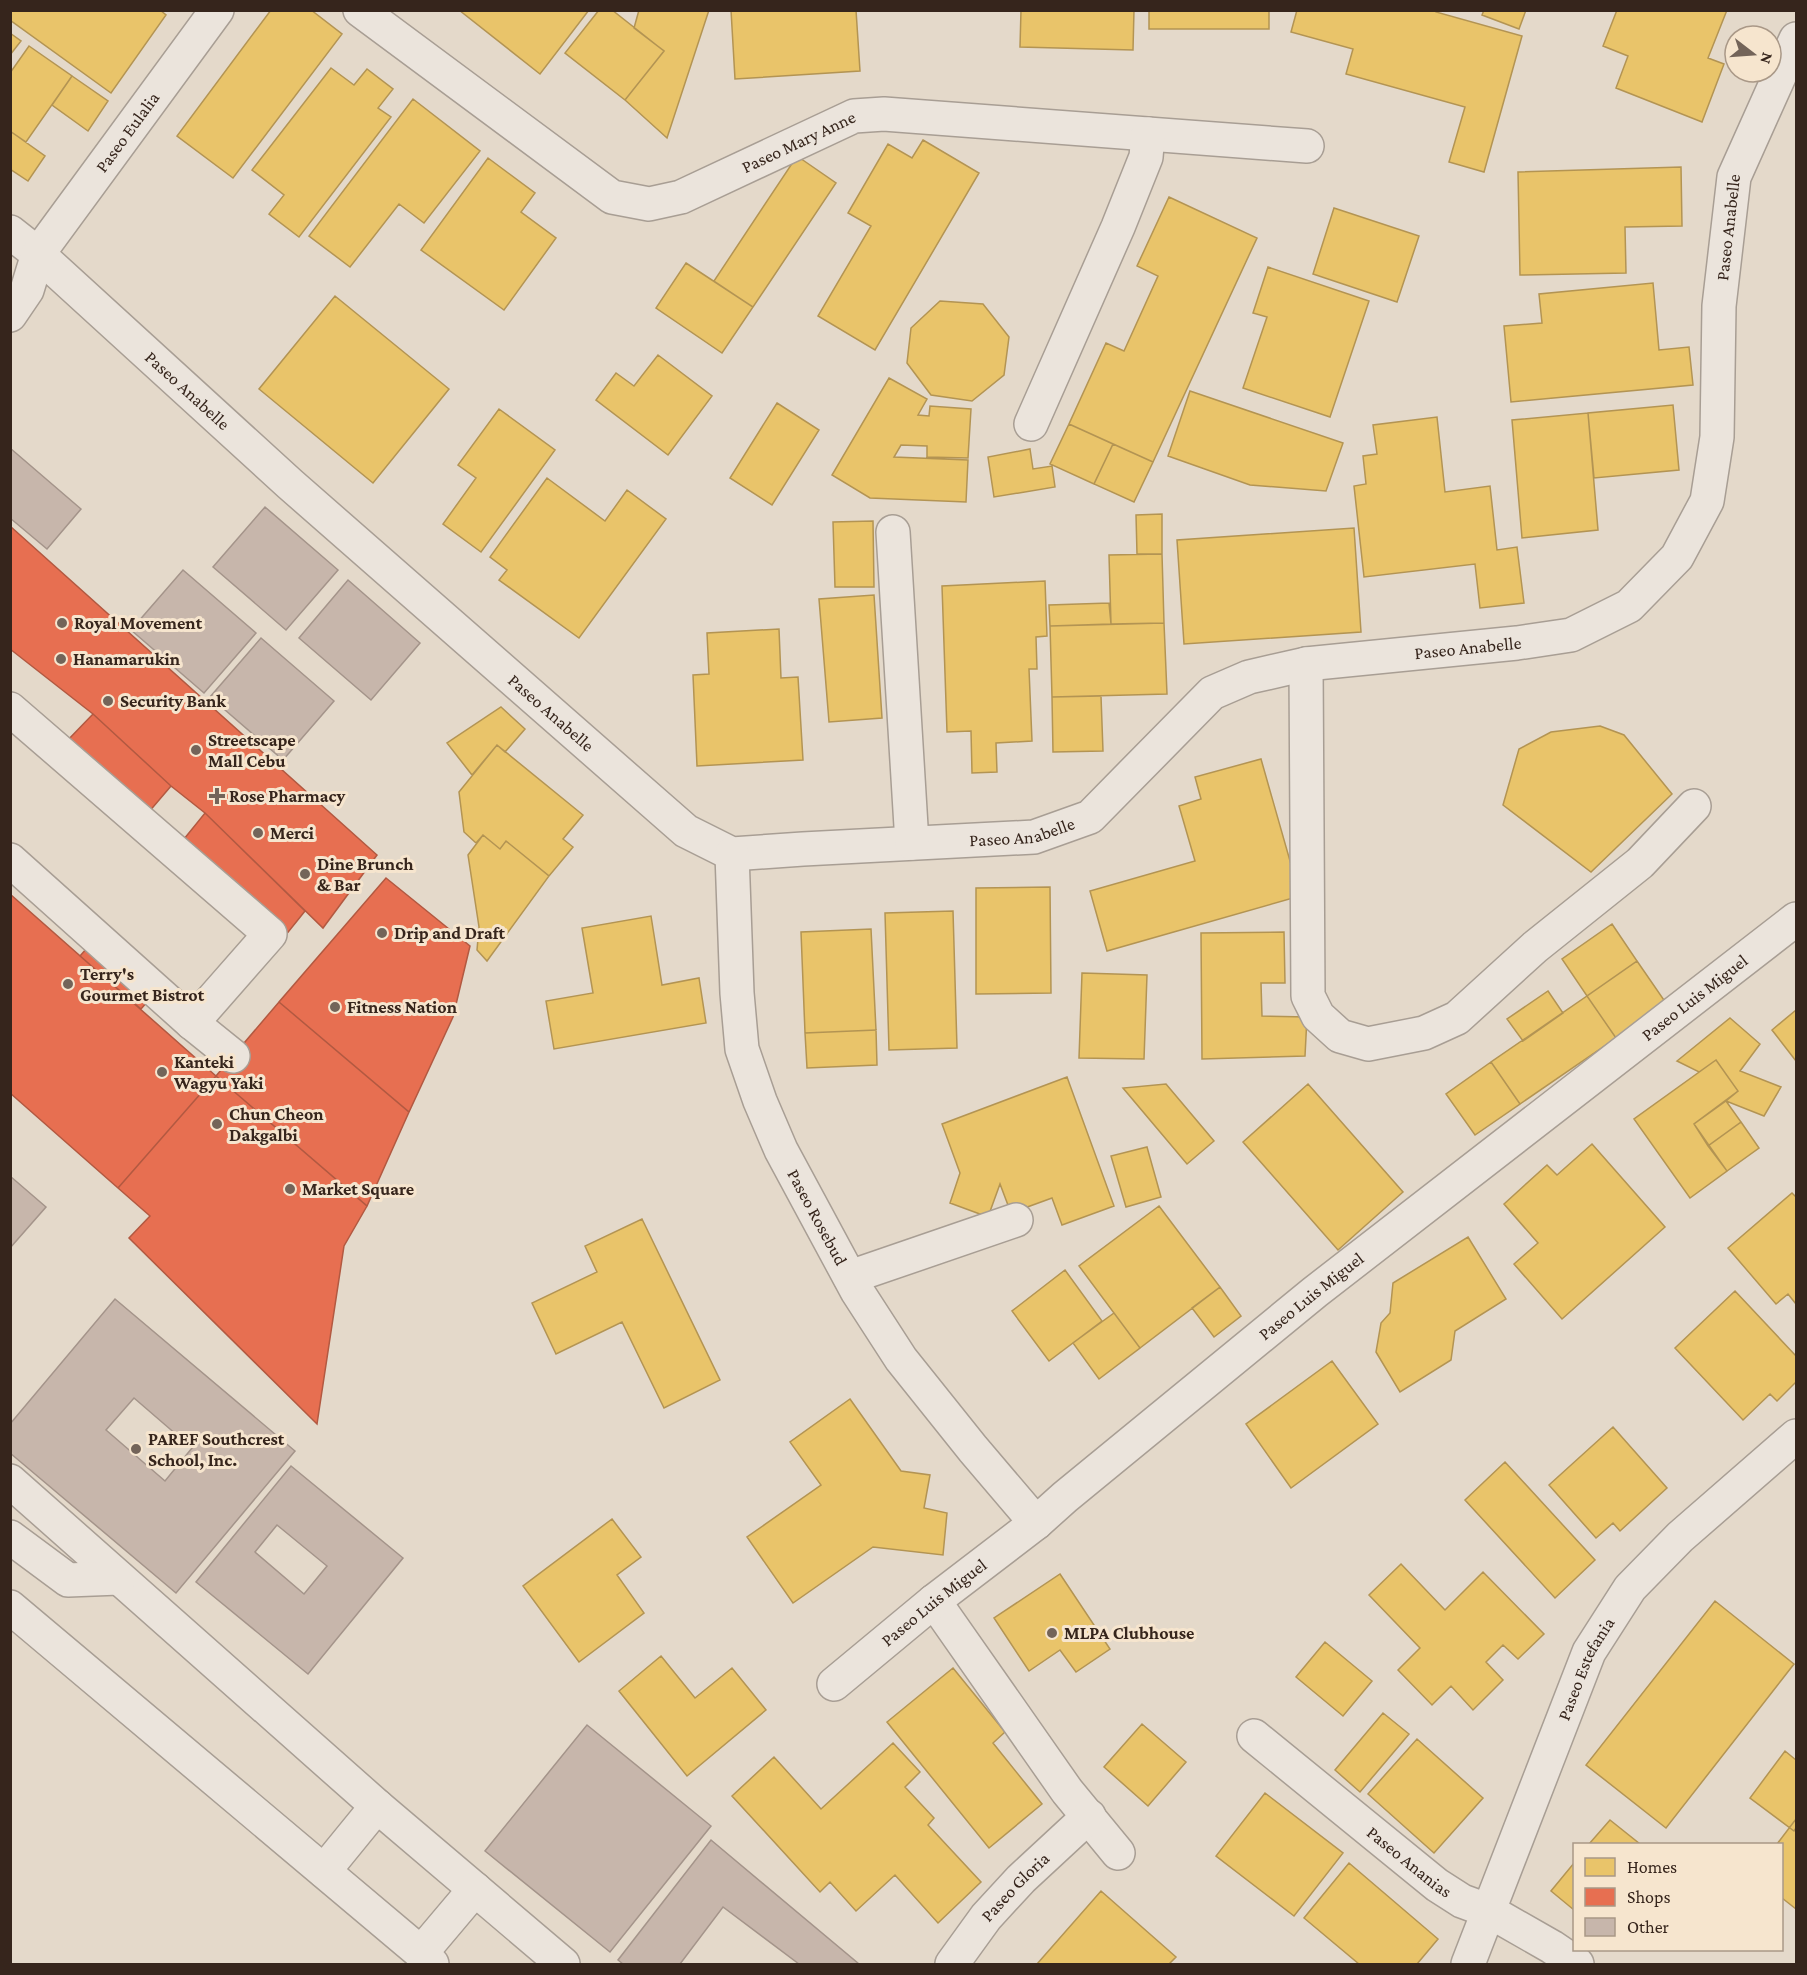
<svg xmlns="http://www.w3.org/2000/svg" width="1807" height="1975" viewBox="0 0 1807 1975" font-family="'Crimson Pro',serif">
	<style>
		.homes { fill: #e9c46a; stroke: #b39453; stroke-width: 1.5 }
		.shops { fill: #e76f51; stroke: #b25941; stroke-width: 1.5 }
		.building { fill: #c7b6ab; stroke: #a4948a; stroke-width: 1.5; fill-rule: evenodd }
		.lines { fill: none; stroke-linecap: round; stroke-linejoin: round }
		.minor-casing { stroke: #a89e94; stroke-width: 36 }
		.minor { stroke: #ebe4dc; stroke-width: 33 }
		.poi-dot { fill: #736459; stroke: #f6e5ce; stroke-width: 2 }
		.labels { text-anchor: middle; stroke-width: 6; stroke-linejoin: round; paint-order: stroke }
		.street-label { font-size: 18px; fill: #36251c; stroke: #f6e5ce }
		.poi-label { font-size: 18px; font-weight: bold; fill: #36251c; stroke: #f6e5ce; text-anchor: start }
	</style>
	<rect width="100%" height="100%" fill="#e4d9ca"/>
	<path class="homes" d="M 10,10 L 160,10 L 166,15 L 111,93 L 10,20 Z
		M 271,10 L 311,10 L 342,34 L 233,178 L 177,136 Z
		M 459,10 L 589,10 L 540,74 Z
		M 599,10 L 612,10 L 664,51 L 625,100 L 565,53 Z
		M 639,10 L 709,10 L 667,138 L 625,100 L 664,51 L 634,28 Z
		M 731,10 L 856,10 L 860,71 L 735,79 Z
		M 1021,10 L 1134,10 L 1133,50 L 1020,47 Z
		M 1149,10 L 1269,10 L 1269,29 L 1149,29 Z
		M 1297,10 L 1436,10 L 1436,12 L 1522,36 L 1484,172 L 1449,162 L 1465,107 L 1346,74 L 1353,49 L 1291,32 Z
		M 1484,10 L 1526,10 L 1519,29 L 1482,15 Z
		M 1617,10 L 1727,10 L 1708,58 L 1724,64 L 1702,122 L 1616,88 L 1628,56 L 1603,46 Z
		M 10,33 L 21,41 L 10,55 Z
		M 29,46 L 72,76 L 26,142 L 10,131 L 10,73 Z
		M 331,68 L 354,85 L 367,69 L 393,89 L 378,108 L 391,117 L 299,237 L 269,214 L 284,195 L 252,170 Z
		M 72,76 L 108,101 L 88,131 L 52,105 Z
		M 413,99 L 480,151 L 424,223 L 399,204 L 350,267 L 309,236 Z
		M 10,131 L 45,156 L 28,181 L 10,169 Z
		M 923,140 L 979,173 L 875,350 L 818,316 L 871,226 L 848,213 L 888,144 L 912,158 Z
		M 797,156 L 836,183 L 753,307 L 714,281 Z
		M 488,158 L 535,193 L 521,212 L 556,238 L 504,310 L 421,250 Z
		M 1681,167 L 1682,226 L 1625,227 L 1626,273 L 1520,275 L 1518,172 Z
		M 1169,197 L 1257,238 L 1153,462 L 1069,424 L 1106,343 L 1124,351 L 1158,276 L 1137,266 Z
		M 1334,208 L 1419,236 L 1397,302 L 1313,274 Z
		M 686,263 L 753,307 L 722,353 L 656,308 Z
		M 1268,267 L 1369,301 L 1330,417 L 1243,388 L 1267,317 L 1253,313 Z
		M 1653,283 L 1659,350 L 1689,347 L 1693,385 L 1511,402 L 1504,326 L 1542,323 L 1539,294 Z
		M 335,296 L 449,389 L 373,483 L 259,389 Z
		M 940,301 L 983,304 L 1009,337 L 1004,375 L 972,401 L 931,395 L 907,363 L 911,328 Z
		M 658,355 L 712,396 L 668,455 L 596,400 L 616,373 L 634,386 Z
		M 889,378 L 927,399 L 918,415 L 929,416 L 930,406 L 971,409 L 968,458 L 927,457 L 927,446 L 901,445 L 894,457 L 968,460 L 966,502 L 870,498 L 832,475 Z
		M 1190,391 L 1343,443 L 1326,491 L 1250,485 L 1168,456 Z
		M 777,403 L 819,430 L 772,505 L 730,478 Z
		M 1673,405 L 1679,470 L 1594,478 L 1588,413 Z
		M 499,409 L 555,450 L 481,552 L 443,524 L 476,478 L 458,465 Z
		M 1588,413 L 1598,530 L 1522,538 L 1512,420 Z
		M 1437,417 L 1445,492 L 1490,486 L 1497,550 L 1517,547 L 1524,603 L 1480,608 L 1475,564 L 1364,577 L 1354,486 L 1366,484 L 1363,456 L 1377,454 L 1373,425 Z
		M 1069,424 L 1113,444 L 1094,484 L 1050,464 Z
		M 1113,444 L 1153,462 L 1134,502 L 1094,484 Z
		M 1030,449 L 1033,469 L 1052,466 L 1055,487 L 994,497 L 988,457 Z
		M 547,478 L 605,521 L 627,490 L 666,519 L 579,638 L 499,580 L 507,570 L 490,557 Z
		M 1162,514 L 1162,554 L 1137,554 L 1136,515 Z
		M 873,521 L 874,587 L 835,587 L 833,522 Z
		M 1354,528 L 1361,632 L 1184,644 L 1177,540 Z
		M 1162,554 L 1164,623 L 1111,624 L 1109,555 Z
		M 1045,581 L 1047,636 L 1036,637 L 1037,669 L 1029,669 L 1032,741 L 996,743 L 997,772 L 972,773 L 971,731 L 947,732 L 942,586 Z
		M 874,595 L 882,718 L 829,722 L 819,599 Z
		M 1109,603 L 1111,624 L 1050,626 L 1049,605 Z
		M 1164,623 L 1167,694 L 1052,697 L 1050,626 Z
		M 779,629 L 781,678 L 798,677 L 803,760 L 697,766 L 693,675 L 709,674 L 707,633 Z
		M 1101,696 L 1103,751 L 1053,752 L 1052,697 Z
		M 501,707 L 525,729 L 505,752 L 497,745 L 472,775 L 447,743 Z
		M 1600,726 L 1624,735 L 1672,794 L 1591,872 L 1503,805 L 1519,749 L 1551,732 Z
		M 497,745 L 583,815 L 563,839 L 573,847 L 549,876 L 506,841 L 500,849 L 483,835 L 476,843 L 464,832 L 459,792 Z
		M 1261,759 L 1300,896 L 1107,951 L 1090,891 L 1195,861 L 1179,806 L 1201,799 L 1195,777 Z
		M 483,835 L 500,849 L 506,841 L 549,876 L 487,961 L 477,950 L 479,927 L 468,855 Z
		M 1050,887 L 1051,993 L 976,994 L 976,888 Z
		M 953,911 L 957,1048 L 889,1050 L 885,913 Z
		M 651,916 L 662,985 L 699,978 L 706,1023 L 554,1049 L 546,1001 L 593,993 L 582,928 Z
		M 1612,924 L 1637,961 L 1587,996 L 1562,959 Z
		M 871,929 L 876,1030 L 805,1033 L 801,932 Z
		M 1284,932 L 1285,983 L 1261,983 L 1262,1016 L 1307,1017 L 1305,1056 L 1202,1059 L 1201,933 Z
		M 1637,961 L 1666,1003 L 1616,1038 L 1587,996 Z
		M 1082,973 L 1147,975 L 1144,1059 L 1079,1058 Z
		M 1548,991 L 1563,1013 L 1523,1041 L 1507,1019 Z
		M 1587,996 L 1616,1038 L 1520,1104 L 1491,1062 Z
		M 1796,1010 L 1796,1061 L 1772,1030 Z
		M 1730,1018 L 1760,1044 L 1740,1071 L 1781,1087 L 1764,1116 L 1726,1101 L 1738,1091 L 1716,1060 L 1699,1072 L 1677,1061 Z
		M 876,1030 L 877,1065 L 807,1068 L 805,1033 Z
		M 1716,1060 L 1738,1091 L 1694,1124 L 1727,1171 L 1690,1198 L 1634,1119 Z
		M 1491,1062 L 1520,1104 L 1475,1135 L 1446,1094 Z
		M 1067,1077 L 1114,1206 L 1062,1225 L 1052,1198 L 1011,1213 L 1000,1184 L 988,1217 L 950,1203 L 960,1173 L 942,1124 Z
		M 1166,1084 L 1214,1141 L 1187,1164 L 1123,1088 Z
		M 1308,1084 L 1403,1192 L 1338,1250 L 1243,1142 Z
		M 1726,1101 L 1741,1122 L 1708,1146 L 1694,1124 Z
		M 1741,1122 L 1759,1148 L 1727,1171 L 1708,1146 Z
		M 1592,1144 L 1665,1227 L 1562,1319 L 1514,1264 L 1538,1243 L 1504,1204 L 1547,1165 L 1557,1175 Z
		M 1147,1147 L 1161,1197 L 1126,1207 L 1111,1156 Z
		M 1792,1193 L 1796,1197 L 1796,1304 L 1788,1294 L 1776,1304 L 1728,1248 Z
		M 1159,1206 L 1220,1287 L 1140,1348 L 1079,1266 Z
		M 642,1219 L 720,1380 L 664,1408 L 622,1322 L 556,1354 L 532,1303 L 597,1272 L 585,1246 Z
		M 1468,1237 L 1506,1299 L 1455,1331 L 1451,1360 L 1400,1392 L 1376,1352 L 1381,1323 L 1390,1313 L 1393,1283 Z
		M 1065,1270 L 1102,1321 L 1049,1361 L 1012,1311 Z
		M 1220,1287 L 1241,1316 L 1214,1337 L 1192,1308 Z
		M 1735,1291 L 1796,1356 L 1796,1382 L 1777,1401 L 1770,1394 L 1743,1420 L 1675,1348 Z
		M 1114,1313 L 1140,1348 L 1099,1379 L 1073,1343 Z
		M 1332,1361 L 1378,1424 L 1291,1488 L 1246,1424 Z
		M 850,1399 L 901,1471 L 930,1475 L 924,1508 L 947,1513 L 943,1555 L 873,1547 L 793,1603 L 747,1537 L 821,1485 L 790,1442 Z
		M 1613,1427 L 1667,1488 L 1620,1531 L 1613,1523 L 1596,1538 L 1549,1485 Z
		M 1505,1462 L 1595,1560 L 1555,1598 L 1465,1500 Z
		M 612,1519 L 641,1557 L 617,1575 L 644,1613 L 579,1662 L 523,1586 Z
		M 1401,1564 L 1445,1610 L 1483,1572 L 1544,1634 L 1518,1659 L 1503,1645 L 1486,1662 L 1503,1680 L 1473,1710 L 1451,1686 L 1432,1705 L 1398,1670 L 1420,1648 L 1369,1595 Z
		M 1060,1574 L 1110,1649 L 1076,1672 L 1060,1650 L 1029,1671 L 994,1618 Z
		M 1715,1601 L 1794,1664 L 1666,1828 L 1586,1765 Z
		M 1325,1642 L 1372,1681 L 1343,1716 L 1296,1677 Z
		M 661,1656 L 695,1698 L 732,1668 L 766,1710 L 687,1776 L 619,1691 Z
		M 953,1668 L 1005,1732 L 993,1743 L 1042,1804 L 989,1848 L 887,1722 Z
		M 1383,1713 L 1409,1734 L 1360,1792 L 1335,1770 Z
		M 1142,1724 L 1186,1762 L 1148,1806 L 1104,1767 Z
		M 1417,1739 L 1483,1798 L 1434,1853 L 1368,1794 Z
		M 893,1743 L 920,1772 L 905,1787 L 934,1818 L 928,1825 L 981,1882 L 938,1923 L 895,1875 L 856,1911 L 830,1882 L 820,1892 L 732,1796 L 774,1757 L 821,1809 Z
		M 1785,1751 L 1796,1760 L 1796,1828 L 1794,1831 L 1750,1798 Z
		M 1265,1793 L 1343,1853 L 1294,1916 L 1216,1856 Z
		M 1796,1819 L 1796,1909 L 1782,1898 L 1782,1844 L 1777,1844 Z
		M 1610,1820 L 1640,1844 L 1589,1844 Z
		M 1349,1863 L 1438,1939 L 1417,1964 L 1359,1964 L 1304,1918 Z
		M 1574,1863 L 1574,1910 L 1551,1891 Z
		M 1101,1891 L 1176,1957 L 1169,1964 L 1037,1964 Z"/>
	<path class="shops" d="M 10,526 L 377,855 L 323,928 L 205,813 L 171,786 L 93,714 L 10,649 Z
		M 93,714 L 171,786 L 148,813 L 66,742 Z
		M 205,813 L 305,911 L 285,936 L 180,844 Z
		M 386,878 L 470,946 L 453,1017 L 409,1112 L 279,1002 Z
		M 10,894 L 216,1076 L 118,1188 L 10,1093 Z
		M 95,939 L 155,993 L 141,1009 L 80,956 Z
		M 279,1002 L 409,1112 L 367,1206 L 216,1076 Z
		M 216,1076 L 367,1206 L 344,1246 L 317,1424 L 129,1238 L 150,1216 L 118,1188 Z"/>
	<path class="building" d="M 10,448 L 81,509 L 47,549 L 10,518 Z
		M 265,507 L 338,570 L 286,630 L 213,567 Z
		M 183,570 L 256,633 L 204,693 L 131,630 Z
		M 348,580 L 420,643 L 371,700 L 299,638 Z
		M 261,638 L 334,701 L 283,760 L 210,697 Z
		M 10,1176 L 46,1207 L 10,1248 Z
		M 115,1299 L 295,1451 L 176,1593 L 10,1453 L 10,1424 ZM 134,1398 L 192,1448 L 165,1481 L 106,1430 Z
		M 291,1466 L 403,1558 L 308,1674 L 196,1582 ZM 277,1525 L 327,1566 L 304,1594 L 255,1552 Z
		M 587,1725 L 711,1826 L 610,1952 L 485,1851 Z
		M 711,1840 L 859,1964 L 799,1964 L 723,1907 L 680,1964 L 623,1964 L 618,1960 Z"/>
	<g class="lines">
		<g class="minor-casing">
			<g id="minor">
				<path id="s1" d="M 360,10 L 612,197 L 649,204 L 681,197 L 854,116 L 884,114 L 1307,146"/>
				<path id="s2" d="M 10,232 L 38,254 L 290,484 L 686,831 L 732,854 L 803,849 L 1034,837 L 1090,817 L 1212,693 L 1249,677 L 1306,664 L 1517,643 L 1571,635 L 1629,606 L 1677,557 L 1707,501 L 1717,437 L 1719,306 L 1734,177 L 1796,39"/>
				<path id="s3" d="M 10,315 L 27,290 L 38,254 L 217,10"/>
				<path d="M 1031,424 L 1118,227 L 1146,157 L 1148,134"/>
				<path d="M 893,532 L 912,843"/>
				<path d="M 1306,664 L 1308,996 L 1318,1016 L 1340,1036 L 1368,1044 L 1424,1033 L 1457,1018 L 1535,947 L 1640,863 L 1694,806"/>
				<path d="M 10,709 L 270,934 L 192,1023"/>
				<path id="s4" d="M 732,854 L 737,993 L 742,1049 L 760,1101 L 781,1150 L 857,1291 L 901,1359 L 973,1449 L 1036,1523"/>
				<path d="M 10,860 L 192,1023 L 233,1056"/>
				<path d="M 850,1277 L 1016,1220"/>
				<path d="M 10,1481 L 377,1806 L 563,1964"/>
				<path d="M 10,1537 L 68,1580 L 119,1578"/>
				<path d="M 934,1601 L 1067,1791 L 1118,1853"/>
				<path d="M 10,1607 L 421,1953 L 432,1964"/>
				<path id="s5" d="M 834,1684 L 934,1601 L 1036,1523 L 1065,1497 L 1315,1292 L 1796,919"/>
				<path id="s6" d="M 1254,1736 L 1437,1885 L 1462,1901 L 1489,1911 L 1552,1947 L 1577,1964"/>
				<path d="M 324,1871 L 377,1806"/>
				<path d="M 421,1953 L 475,1889"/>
				<path id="s7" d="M 952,1964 L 986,1917 L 1021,1879 L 1089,1816"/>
				<path id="s8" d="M 1468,1964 L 1589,1652 L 1630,1588 L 1680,1537 L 1796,1436"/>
			</g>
		</g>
		<use href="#minor" class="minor"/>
	</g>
	<g class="poi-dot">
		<circle cx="62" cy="623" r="6"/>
		<circle cx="61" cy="659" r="6"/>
		<circle cx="108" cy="701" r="6"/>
		<circle cx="196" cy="750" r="6"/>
		<path d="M214 787h6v6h6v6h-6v6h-6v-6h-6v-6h6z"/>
		<circle cx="258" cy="833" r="6"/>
		<circle cx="305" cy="874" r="6"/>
		<circle cx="382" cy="933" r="6"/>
		<circle cx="68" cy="984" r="6"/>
		<circle cx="335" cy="1007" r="6"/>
		<circle cx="162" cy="1072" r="6"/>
		<circle cx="217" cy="1124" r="6"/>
		<circle cx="290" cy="1189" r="6"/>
		<circle cx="136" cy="1449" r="6"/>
		<circle cx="1052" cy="1633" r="6"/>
	</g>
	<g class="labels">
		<g class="street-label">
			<text dy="6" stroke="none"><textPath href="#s3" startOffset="219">Paseo Eulalia</textPath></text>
			<text dy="6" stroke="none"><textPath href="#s1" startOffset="514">Paseo Mary Anne</textPath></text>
			<text dy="6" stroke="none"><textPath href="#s2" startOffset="2328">Paseo Anabelle</textPath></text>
			<text dy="6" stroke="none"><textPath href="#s2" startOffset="238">Paseo Anabelle</textPath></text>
			<text dy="6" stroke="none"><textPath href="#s2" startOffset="1752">Paseo Anabelle</textPath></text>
			<text dy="6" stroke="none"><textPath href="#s2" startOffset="724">Paseo Anabelle</textPath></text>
			<text dy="6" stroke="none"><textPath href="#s2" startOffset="1246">Paseo Anabelle</textPath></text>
			<text dy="6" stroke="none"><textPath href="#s5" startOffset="1101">Paseo Luis Miguel</textPath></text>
			<text dy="6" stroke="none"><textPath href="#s4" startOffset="380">Paseo Rosebud</textPath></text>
			<text dy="6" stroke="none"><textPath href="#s5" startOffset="615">Paseo Luis Miguel</textPath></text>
			<text dy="6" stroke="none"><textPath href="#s5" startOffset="129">Paseo Luis Miguel</textPath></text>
			<text dy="6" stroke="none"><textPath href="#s8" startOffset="318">Paseo Estefania</textPath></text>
			<text dy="6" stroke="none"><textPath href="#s6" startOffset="200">Paseo Ananias</textPath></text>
			<text dy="6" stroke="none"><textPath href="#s7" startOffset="100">Paseo Gloria</textPath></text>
		</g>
		<g class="poi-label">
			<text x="74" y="629">Royal Movement</text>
			<text x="73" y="665">Hanamarukin</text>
			<text x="120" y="707">Security Bank</text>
			<text x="208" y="746">Streetscape<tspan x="208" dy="21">Mall Cebu</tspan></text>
			<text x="229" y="802">Rose Pharmacy</text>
			<text x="270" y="839">Merci</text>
			<text x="317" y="870">Dine Brunch<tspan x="317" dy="21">&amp; Bar</tspan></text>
			<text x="394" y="939">Drip and Draft</text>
			<text x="80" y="980">Terry's<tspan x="80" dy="21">Gourmet Bistrot</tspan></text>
			<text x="347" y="1013">Fitness Nation</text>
			<text x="174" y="1068">Kanteki<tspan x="174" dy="21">Wagyu Yaki</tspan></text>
			<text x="229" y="1120">Chun Cheon<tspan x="229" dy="21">Dakgalbi</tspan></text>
			<text x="302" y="1195">Market Square</text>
			<text x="148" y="1445">PAREF Southcrest<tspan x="148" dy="21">School, Inc.</tspan></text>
			<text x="1064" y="1639">MLPA Clubhouse</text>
		</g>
	</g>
	<rect width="1807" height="1975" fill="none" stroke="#36251c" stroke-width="24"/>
	<rect x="1573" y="1843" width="210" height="108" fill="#f6e5ce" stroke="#a99887" stroke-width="1.5"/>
	<rect x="1585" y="1858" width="30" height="18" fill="#e9c46a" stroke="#a99887" stroke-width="1.5"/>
	<text x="1627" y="1873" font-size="18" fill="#36251c">Homes</text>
	<rect x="1585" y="1888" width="30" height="18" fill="#e76f51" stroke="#a99887" stroke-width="1.5"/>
	<text x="1627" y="1903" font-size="18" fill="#36251c">Shops</text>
	<rect x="1585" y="1918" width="30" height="18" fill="#c7b6ab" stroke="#a99887" stroke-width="1.5"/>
	<text x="1627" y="1933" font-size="18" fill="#36251c">Other</text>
	<g transform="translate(1753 54) rotate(107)"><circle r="28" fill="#f6e5ce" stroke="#a99887" stroke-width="1.5"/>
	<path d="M0-4.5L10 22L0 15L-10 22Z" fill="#736459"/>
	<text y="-9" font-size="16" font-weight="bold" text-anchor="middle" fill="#36251c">N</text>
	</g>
</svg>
